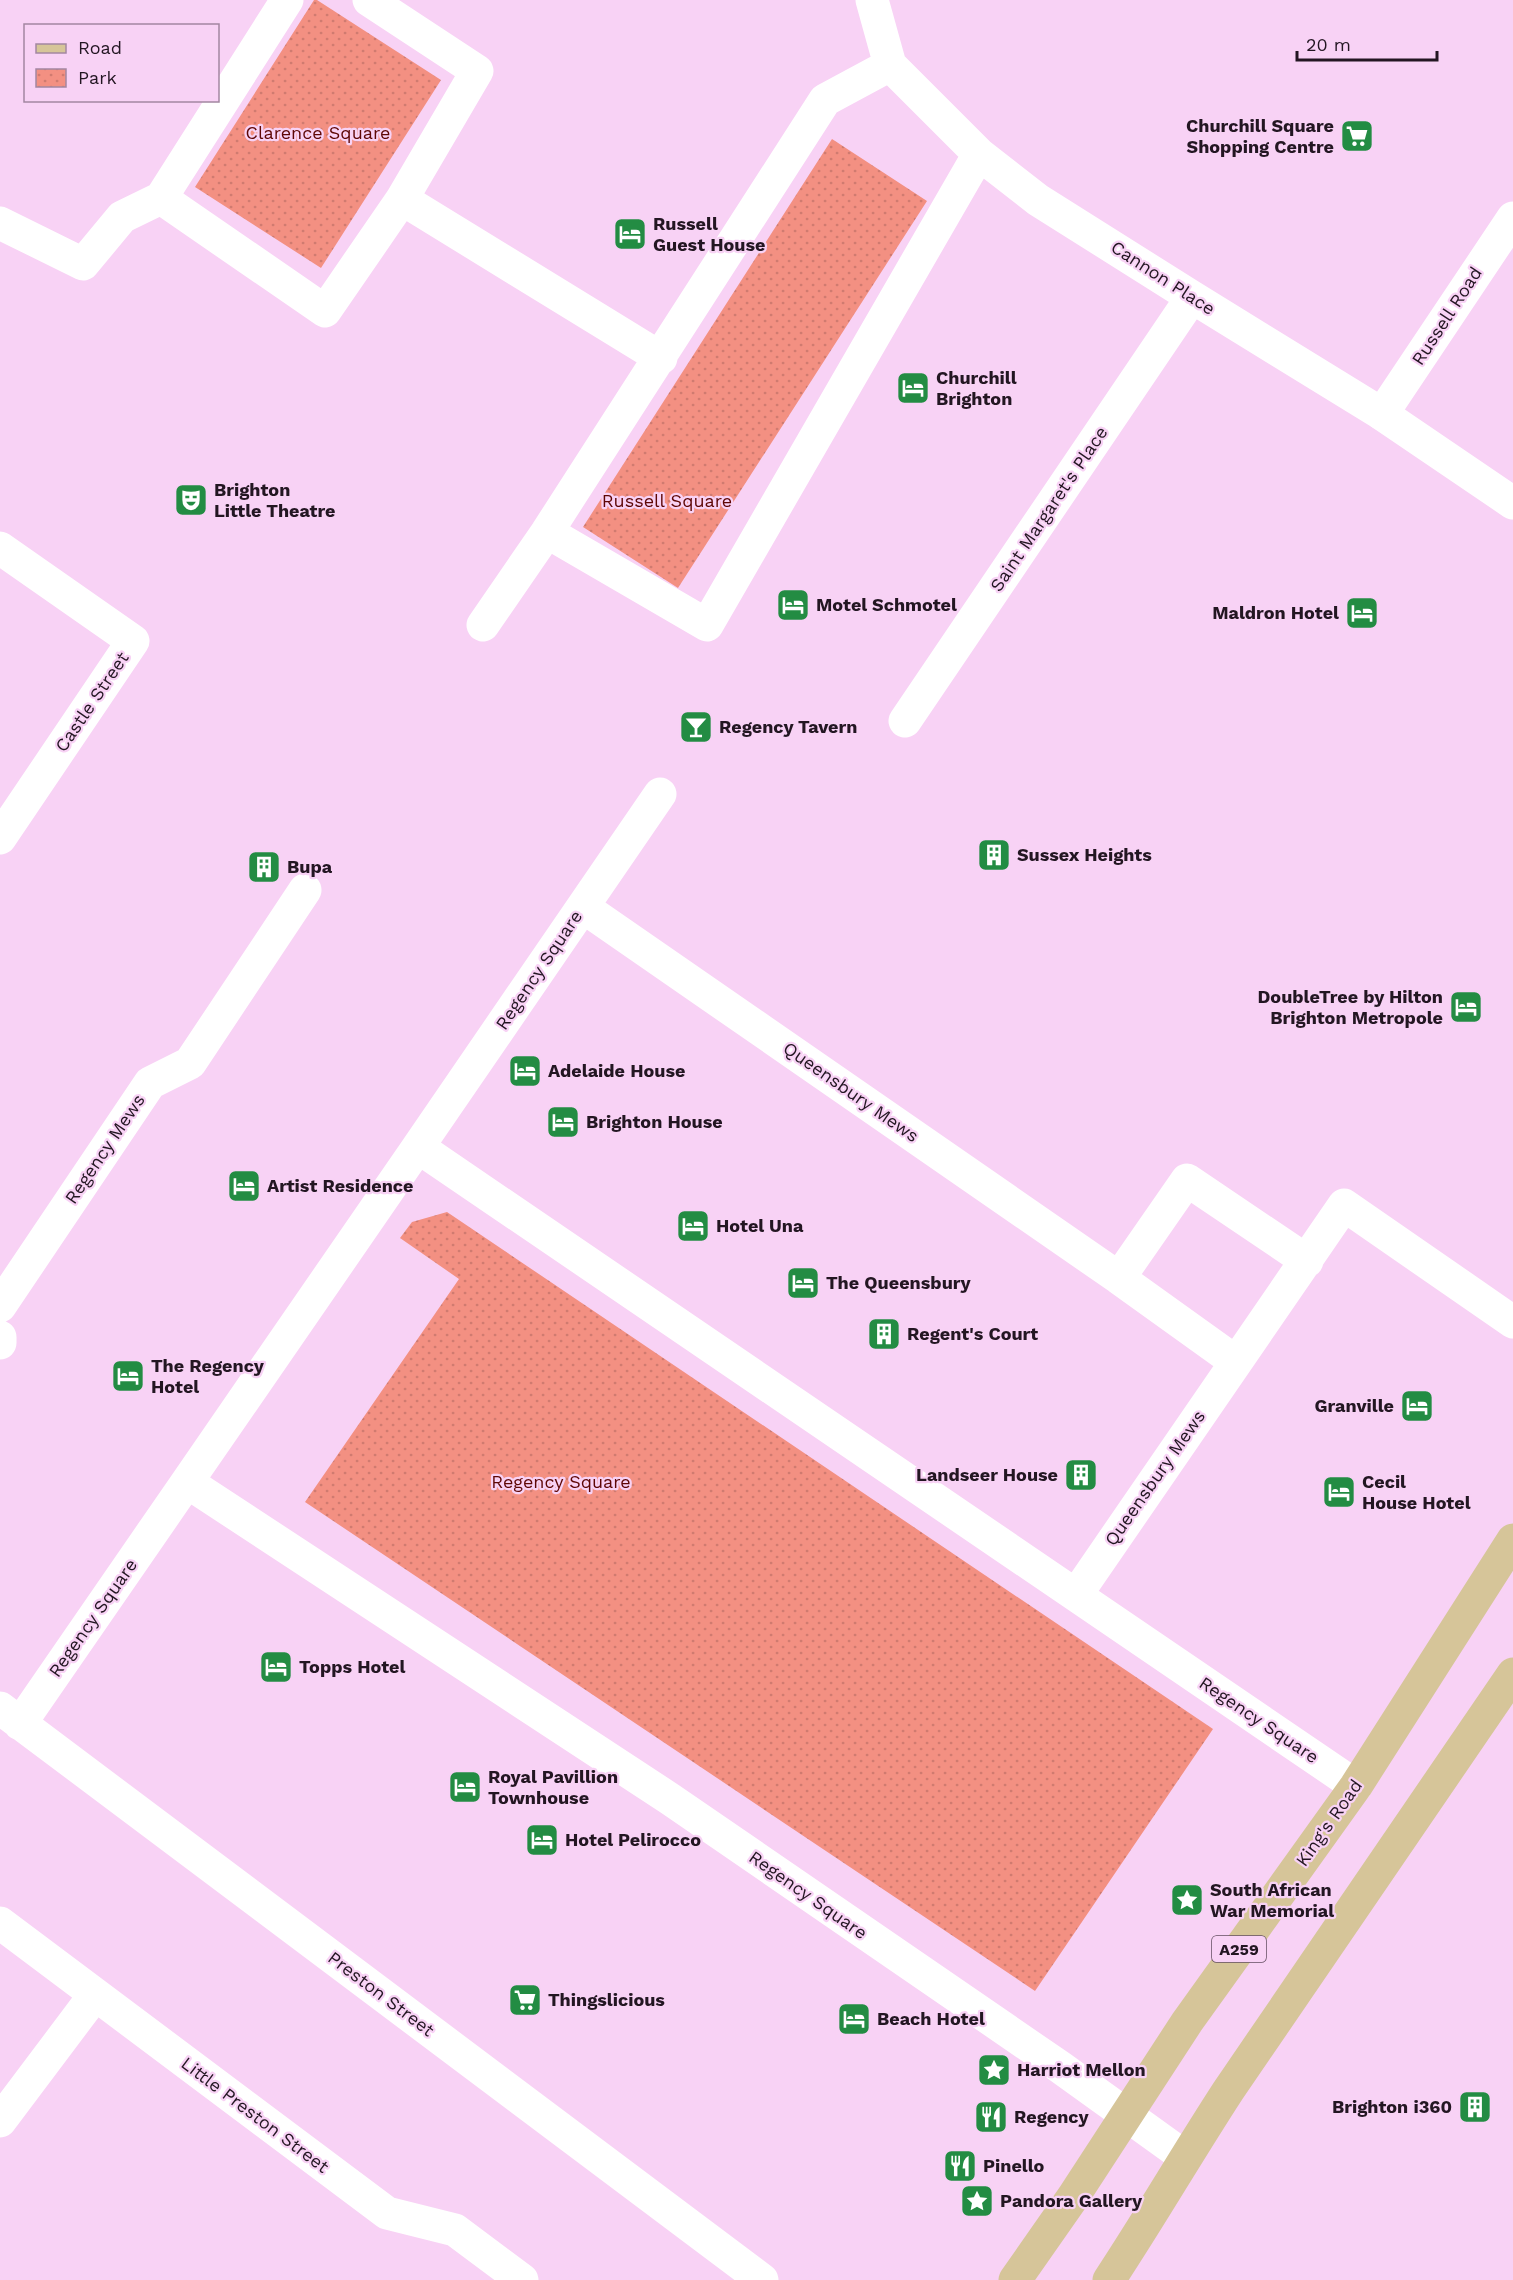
<svg xmlns="http://www.w3.org/2000/svg" width="1513" height="2280" viewBox="0 0 1513 2280" font-family="'Work Sans',sans-serif">
	<style>
		.park { fill: url(#park-dots) }
		.lines { fill: none; stroke-linecap: round; stroke-linejoin: round }
		.minor { stroke: #fff; stroke-width: 33 }
		.tertiary { stroke: #fff; stroke-width: 33 }
		.primary { stroke: #d6c599; stroke-width: 33 }
		.labels { text-anchor: middle; stroke-width: 4.5; stroke-linejoin: round; paint-order: stroke }
		.shield { fill: #f8d2f5; stroke: #634e61; stroke-width: 1.5 }
		.shield-label { font-size: 16px; font-weight: bold; fill: #231622 }
		.poi-label { font-size: 18px; font-weight: bold; fill: #231622; stroke: #f8d2f5; text-anchor: start }
		.park-label { font-size: 18px; fill: #5d0604; stroke: #f8d2f5 }
		.street-label { font-size: 18px; fill: #231622; stroke: #f8d2f5 }
	</style>
	<defs>
		<pattern id="park-dots" width="8" height="8" patternUnits="userSpaceOnUse" patternTransform="scale(1.5)"><rect width="8" height="8" fill="#f39082"/><path d="M2 2h.1M6 6h.1" fill="none" stroke="#d07b70" stroke-width="1.8" stroke-linecap="round"/></pattern>
	</defs>
	<rect width="100%" height="100%" fill="#f8d2f5"/>
	<path class="park" d="M 314,0 L 317,0 L 441,80 L 321,268 L 195,187 Z
		M 832,139 L 927,201 L 678,588 L 583,527 Z
		M 447,1212 L 1213,1729 L 1035,1991 L 305,1502 L 459,1279 L 400,1238 L 412,1222 Z"/>
	<g class="lines">
		<path class="minor" d="M 872,0 L 890,65 L 979,154 L 1038,200 L 1192,297 L 1382,414
			M 161,198 L 325,311 L 402,199 L 477,71 L 369,0
			M 402,199 L 661,358
			M 0,223 L 83,264 L 122,217 L 161,198 L 287,0
			M 547,532 L 707,625 L 979,154
			M 0,548 L 133,641 L 0,838
			M 483,625 L 547,532 L 825,100 L 890,65
			M 905,721 L 1192,297
			M 583,907 L 1119,1278
			M 418,1147 L 660,794
			M 0,1306 L 150,1083 L 190,1063 L 305,890
			M 0,1337 L 0,1343
			M 1236,1362 L 1119,1278 L 1187,1180 L 1307,1261
			M 1076,1595 L 1344,1205 L 1513,1322
			M 0,1708 L 762,2280
			M 20,1724 L 187,1482
			M 0,1923 L 387,2213 L 455,2230 L 522,2280
			M 0,2121 L 94,1996
			M 1185,2157 L 1060,2067 L 670,1799 L 187,1482 L 418,1147 L 1356,1786"/>
		<path class="tertiary" d="M 1513,218 L 1382,414 L 1513,503"/>
		<path class="primary" d="M 1015,2280 L 1073,2197 L 1187,2022 L 1356,1786 L 1513,1540
			M 1109,2280 C 1150,2218 1187,2154 1228,2091 L 1513,1674"/>
	</g>
	<defs>
		<g id="supermarket-square" transform="scale(1.725)"><rect x="-9" y="-9" width="18" height="18" rx="4" fill="#238c43" stroke="#f8d2f5"/><path d="M-6-5.5h2.5l.6 2H6L4.5 2H-2.5L-4.4-4H-6ZM-1.5 3.2a1.3 1.3 0 1 0 .1 0ZM3 3.2a1.3 1.3 0 1 0 .1 0Z" fill="#fff"/></g>
		<g id="hotel-square" transform="scale(1.725)"><rect x="-9" y="-9" width="18" height="18" rx="4" fill="#238c43" stroke="#f8d2f5"/><path d="M-6-4.5h1.5V1H6V5H4.5V3h-9V5H-6ZM-4 0a1.8 1.8 0 1 1 3.6 0ZM.5 0V-2.5h3Q6-2.5 6 0Z" fill="#fff"/></g>
		<g id="theatre-square" transform="scale(1.725)"><rect x="-9" y="-9" width="18" height="18" rx="4" fill="#238c43" stroke="#f8d2f5"/><path d="M-5-5.5Q0-4 5-5.5V0Q5 5 0 6Q-5 5-5 0ZM-3.3-2.5H-1v1.5H-3.3ZM1-2.5H3.3v1.5H1ZM-2.8 1Q0 5.5 2.8 1Z" fill="#fff"/></g>
		<g id="bar-square" transform="scale(1.725)"><rect x="-9" y="-9" width="18" height="18" rx="4" fill="#238c43" stroke="#f8d2f5"/><path d="M-6-5H6L.8 .8V4.5H3.5V6h-7V4.5H-.8V.8Z" fill="#fff"/></g>
		<g id="building-square" transform="scale(1.725)"><rect x="-9" y="-9" width="18" height="18" rx="4" fill="#238c43" stroke="#f8d2f5"/><path d="M-4-6H4V6H1V3H-1V6H-4ZM-2.5-4.3h1.7v1.8h-1.7ZM.8-4.3h1.7v1.8H.8ZM-2.5-1h1.7V.8h-1.7ZM.8-1h1.7V.8H.8Z" fill="#fff"/></g>
		<g id="sight-square" transform="scale(1.725)"><rect x="-9" y="-9" width="18" height="18" rx="4" fill="#238c43" stroke="#f8d2f5"/><path d="M0-6L1.8-2.2L6-1.7L2.9 1.2L3.7 5.4L0 3.3L-3.7 5.4L-2.9 1.2L-6-1.7L-1.8-2.2Z" fill="#fff"/></g>
		<g id="restaurant-square" transform="scale(1.725)"><rect x="-9" y="-9" width="18" height="18" rx="4" fill="#238c43" stroke="#f8d2f5"/><path d="M-5-6h1v4h1v-4h1v4h1v-4h1v5L-1.5 .5V6h-2V.5L-5-1ZM5-6V6H3V1.5H1.5Q1.5-4 5-6Z" fill="#fff"/></g>
	</defs>
	<g fill-rule="evenodd">
		<use href="#supermarket-square" x="1357" y="136"/>
		<use href="#hotel-square" x="630" y="234"/>
		<use href="#hotel-square" x="913" y="388"/>
		<use href="#theatre-square" x="191" y="500"/>
		<use href="#hotel-square" x="793" y="605"/>
		<use href="#hotel-square" x="1362" y="613"/>
		<use href="#bar-square" x="696" y="727"/>
		<use href="#building-square" x="994" y="855"/>
		<use href="#building-square" x="264" y="867"/>
		<use href="#hotel-square" x="1466" y="1007"/>
		<use href="#hotel-square" x="525" y="1071"/>
		<use href="#hotel-square" x="563" y="1122"/>
		<use href="#hotel-square" x="244" y="1186"/>
		<use href="#hotel-square" x="693" y="1226"/>
		<use href="#hotel-square" x="803" y="1283"/>
		<use href="#building-square" x="884" y="1334"/>
		<use href="#hotel-square" x="128" y="1376"/>
		<use href="#hotel-square" x="1417" y="1406"/>
		<use href="#building-square" x="1081" y="1475"/>
		<use href="#hotel-square" x="1339" y="1492"/>
		<use href="#hotel-square" x="276" y="1667"/>
		<use href="#hotel-square" x="465" y="1787"/>
		<use href="#hotel-square" x="542" y="1840"/>
		<use href="#sight-square" x="1187" y="1900"/>
		<use href="#supermarket-square" x="525" y="2000"/>
		<use href="#hotel-square" x="854" y="2019"/>
		<use href="#sight-square" x="994" y="2070"/>
		<use href="#building-square" x="1475" y="2107"/>
		<use href="#restaurant-square" x="991" y="2117"/>
		<use href="#restaurant-square" x="960" y="2166"/>
		<use href="#sight-square" x="977" y="2201"/>
	</g>
	<g class="labels">
		<rect class="shield" x="1212" y="1936" width="54" height="26" rx="4.5"/>
		<g class="shield-label">
			<text x="1239" y="1955">A259</text>
		</g>
		<g class="poi-label">
			<text x="1334" y="132" text-anchor="end">Churchill Square<tspan x="1334" dy="21">Shopping Centre</tspan></text>
			<text x="653" y="230">Russell<tspan x="653" dy="21">Guest House</tspan></text>
			<text x="936" y="384">Churchill<tspan x="936" dy="21">Brighton</tspan></text>
			<text x="214" y="496">Brighton<tspan x="214" dy="21">Little Theatre</tspan></text>
			<text x="816" y="611">Motel Schmotel</text>
			<text x="1339" y="619" text-anchor="end">Maldron Hotel</text>
			<text x="719" y="733">Regency Tavern</text>
			<text x="1017" y="861">Sussex Heights</text>
			<text x="287" y="873">Bupa</text>
			<text x="1443" y="1003" text-anchor="end">DoubleTree by Hilton<tspan x="1443" dy="21">Brighton Metropole</tspan></text>
			<text x="548" y="1077">Adelaide House</text>
			<text x="586" y="1128">Brighton House</text>
			<text x="267" y="1192">Artist Residence</text>
			<text x="716" y="1232">Hotel Una</text>
			<text x="826" y="1289">The Queensbury</text>
			<text x="907" y="1340">Regent's Court</text>
			<text x="151" y="1372">The Regency<tspan x="151" dy="21">Hotel</tspan></text>
			<text x="1394" y="1412" text-anchor="end">Granville</text>
			<text x="1058" y="1481" text-anchor="end">Landseer House</text>
			<text x="1362" y="1488">Cecil<tspan x="1362" dy="21">House Hotel</tspan></text>
			<text x="299" y="1673">Topps Hotel</text>
			<text x="488" y="1783">Royal Pavillion<tspan x="488" dy="21">Townhouse</tspan></text>
			<text x="565" y="1846">Hotel Pelirocco</text>
			<text x="1210" y="1896">South African<tspan x="1210" dy="21">War Memorial</tspan></text>
			<text x="548" y="2006">Thingslicious</text>
			<text x="877" y="2025">Beach Hotel</text>
			<text x="1017" y="2076">Harriot Mellon</text>
			<text x="1452" y="2113" text-anchor="end">Brighton i360</text>
			<text x="1014" y="2123">Regency</text>
			<text x="983" y="2172">Pinello</text>
			<text x="1000" y="2207">Pandora Gallery</text>
		</g>
		<g class="park-label">
			<text x="318" y="139">Clarence Square</text>
			<text x="667" y="507">Russell Square</text>
			<text x="561" y="1488">Regency Square</text>
		</g>
		<g class="street-label">
			<text transform="translate(1163 278) rotate(33)" y="6">Cannon Place</text>
			<text transform="translate(1447 316) rotate(-57)" y="6">Russell Road</text>
			<text transform="translate(1049 509) rotate(-56)" y="6">Saint Margaret's Place</text>
			<text transform="translate(92 702) rotate(-56)" y="6">Castle Street</text>
			<text transform="translate(539 970) rotate(-56)" y="6">Regency Square</text>
			<text transform="translate(851 1092) rotate(35)" y="6">Queensbury Mews</text>
			<text transform="translate(105 1149) rotate(-56)" y="6">Regency Mews</text>
			<text transform="translate(1155 1478) rotate(-55)" y="6">Queensbury Mews</text>
			<text transform="translate(93 1618) rotate(-55)" y="6">Regency Square</text>
			<text transform="translate(1259 1720) rotate(34)" y="6">Regency Square</text>
			<text transform="translate(1329 1823) rotate(-55)" y="6">King's Road</text>
			<text transform="translate(808 1895) rotate(35)" y="6">Regency Square</text>
			<text transform="translate(381 1994) rotate(37)" y="6">Preston Street</text>
			<text transform="translate(255 2115) rotate(37)" y="6">Little Preston Street</text>
		</g>
	</g>
	<rect x="24" y="24" width="195" height="78" fill="#f8d2f5" stroke="#a387a1" stroke-width="1.5"/>
	<rect x="36" y="44" width="30" height="9" fill="#d6c599" stroke="#a387a1" stroke-width="1.5"/>
	<text x="78" y="54" font-size="18" fill="#231622">Road</text>
	<rect x="36" y="69" width="30" height="18" fill="url(#park-dots)" stroke="#a387a1" stroke-width="1.5"/>
	<text x="78" y="84" font-size="18" fill="#231622">Park</text>
	<path d="M1297 51v9h140v-9" fill="none" stroke="#231622" stroke-width="3"/>
	<text x="1306" y="51" font-size="18" fill="#231622" stroke="#f8d2f5" stroke-width="4.5" paint-order="stroke">20 m</text>
</svg>
